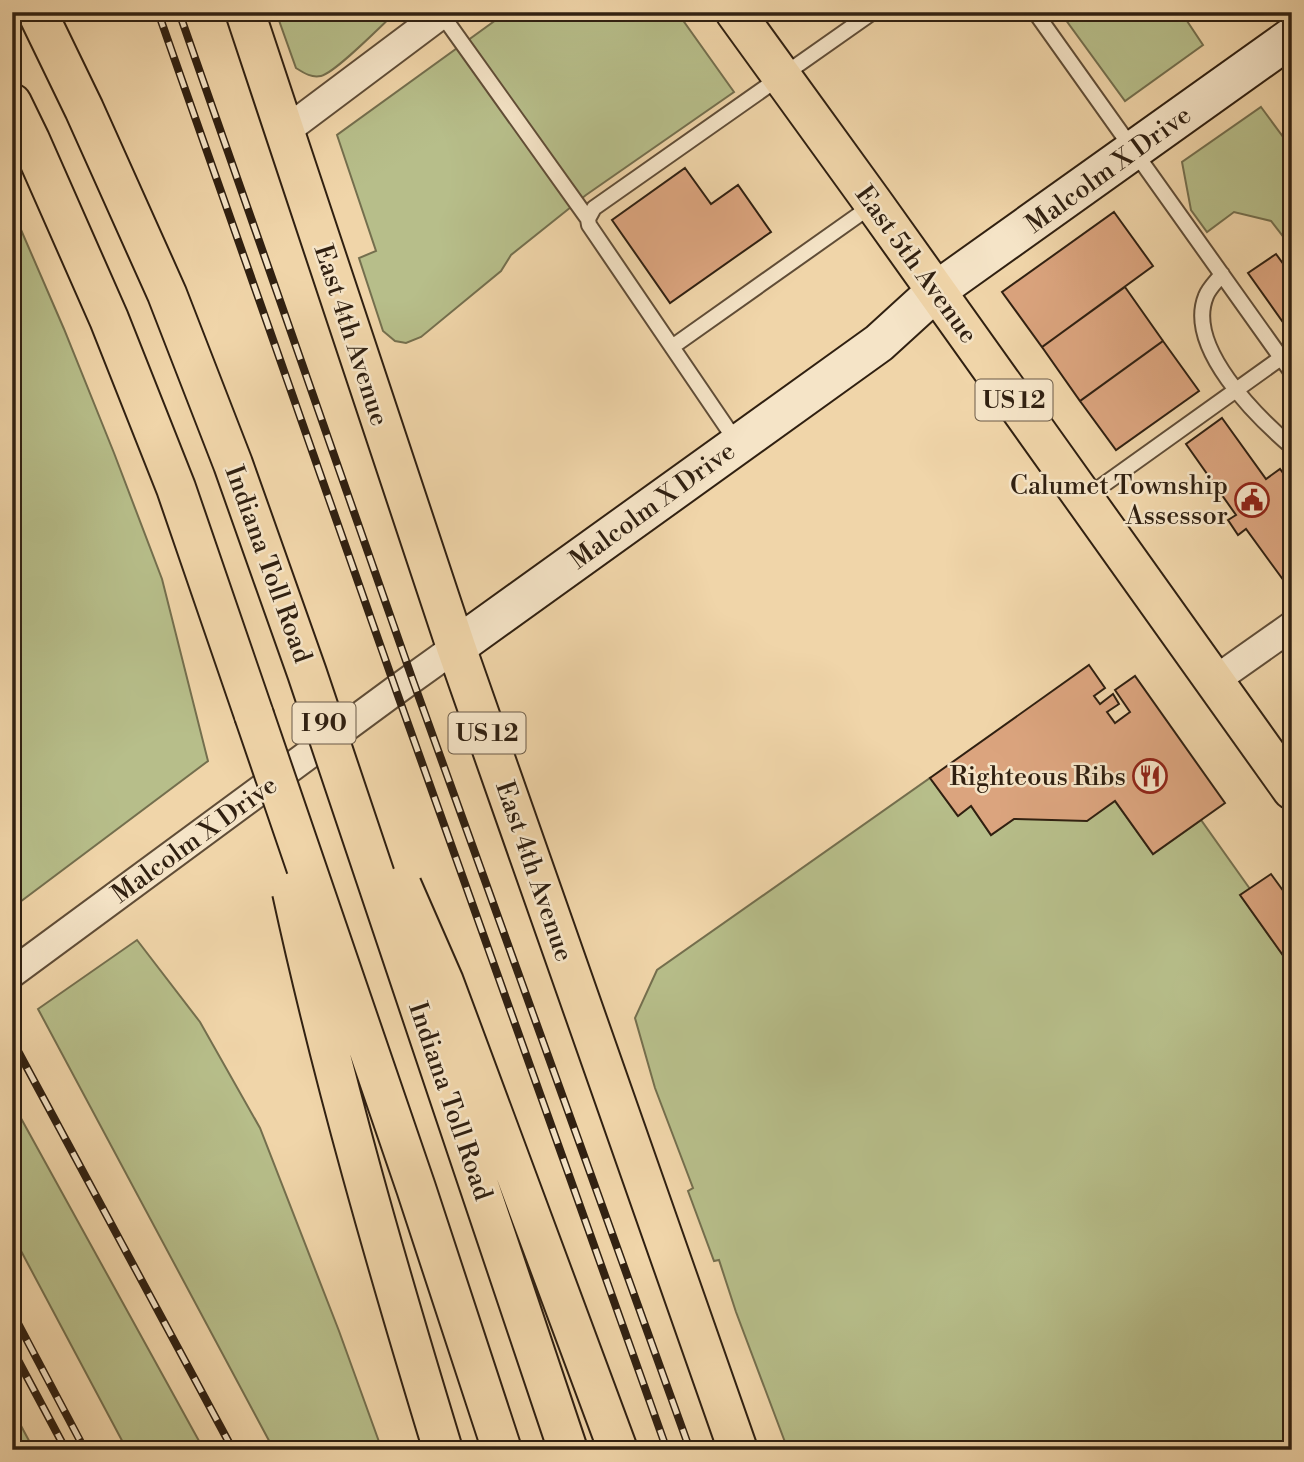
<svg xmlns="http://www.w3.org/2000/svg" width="1304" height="1462" viewBox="0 0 1304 1462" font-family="'Libre Bodoni',serif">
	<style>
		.green { fill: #b7be8a; stroke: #746f4e; stroke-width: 2 }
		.building { fill: #dba47e; stroke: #302011; stroke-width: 2 }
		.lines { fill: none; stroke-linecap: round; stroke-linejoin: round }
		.lane-casing { stroke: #604d37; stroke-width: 18 }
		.street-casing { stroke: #604d37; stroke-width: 32 }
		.secondary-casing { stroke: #302011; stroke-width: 42 }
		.primary-casing { stroke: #302011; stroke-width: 42 }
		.highway-casing { stroke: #302011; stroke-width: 42 }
		.lane { stroke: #f5e4c7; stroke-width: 14 }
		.street { stroke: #f5e4c7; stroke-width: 28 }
		.secondary { stroke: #f5e4c7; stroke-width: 38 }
		.primary { stroke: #f0d5a9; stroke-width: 38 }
		.highway { stroke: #f0d5a9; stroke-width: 38 }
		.rail-casing { stroke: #302011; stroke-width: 8 }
		.rail { stroke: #f5e4c7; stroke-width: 5; stroke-dasharray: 16; stroke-linecap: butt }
		.highway-bridge-casing { stroke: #302011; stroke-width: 42; stroke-linecap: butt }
		.highway-bridge { stroke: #f0d5a9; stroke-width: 38 }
		.labels { text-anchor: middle; stroke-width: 5; stroke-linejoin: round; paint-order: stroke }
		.shield { fill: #f5e4c7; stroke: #6b5b48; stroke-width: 2 }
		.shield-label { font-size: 24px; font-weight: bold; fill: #302011 }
		.street-label { font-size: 26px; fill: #302011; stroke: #f5e4c7 }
		.poi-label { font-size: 26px; fill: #302011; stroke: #f5e4c7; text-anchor: end }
	</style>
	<rect width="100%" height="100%" fill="#f0d5a9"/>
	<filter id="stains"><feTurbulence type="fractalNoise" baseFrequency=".00286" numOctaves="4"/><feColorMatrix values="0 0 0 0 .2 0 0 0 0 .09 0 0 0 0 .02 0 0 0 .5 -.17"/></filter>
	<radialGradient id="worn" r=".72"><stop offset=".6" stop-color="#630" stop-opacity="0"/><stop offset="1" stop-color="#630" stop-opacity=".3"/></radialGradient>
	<path class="green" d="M 276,12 L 396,12 C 382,25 335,73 321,76 C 311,78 304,73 296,68 Z
		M 507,12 L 677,12 L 734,92 L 586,195 L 511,255 L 501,271 L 421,337 L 406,343 L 395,341 L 383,331 L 359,258 L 376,251 L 337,135 Z
		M 1060,12 L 1181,12 L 1203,45 L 1125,101 Z
		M 1261,107 L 1292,149 L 1292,248 L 1271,221 L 1234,212 L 1207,232 L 1191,210 L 1182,162 Z
		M 12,209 L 64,329 L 114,453 L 162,579 L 208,761 L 12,908 Z
		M 930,778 L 957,815 L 971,806 L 991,835 L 1014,819 L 1115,801 L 1153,854 L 1201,820 L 1250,889 L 1241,896 L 1292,968 L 1292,1442 L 1278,1450 L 788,1450 L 736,1312 L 719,1260 L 714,1261 L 688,1191 L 693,1188 L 655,1088 L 635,1018 L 657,970 Z
		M 137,940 L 200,1022 L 260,1128 L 339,1331 L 382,1450 L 274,1450 L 38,1009 Z
		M 12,1102 L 204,1450 L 127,1450 L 12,1234 Z
		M 12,1409 L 34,1450 L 12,1450 Z"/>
	<path class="building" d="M 685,168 L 711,204 L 738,185 L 771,232 L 670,303 L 612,220 Z
		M 1114,212 L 1153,266 L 1042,347 L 1002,292 Z
		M 1276,254 L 1292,276 L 1292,325 L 1287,328 L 1248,273 Z
		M 1125,287 L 1163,341 L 1080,401 L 1042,347 Z
		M 1163,341 L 1199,391 L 1116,450 L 1080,401 Z
		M 1222,418 L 1266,479 L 1280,469 L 1292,485 L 1292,576 L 1284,581 L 1246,529 L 1238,535 L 1228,520 L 1236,515 L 1186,444 Z
		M 1089,665 L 1105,688 L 1094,696 L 1100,704 L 1113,694 L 1119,704 L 1107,712 L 1115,723 L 1130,712 L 1115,690 L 1135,676 L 1225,803 L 1153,854 L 1115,801 L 1087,821 L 1014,819 L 991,835 L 971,806 L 958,816 L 930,778 Z
		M 1271,874 L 1292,903 L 1292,968 L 1240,895 Z
		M 1292,1442 L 1292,1450 L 1278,1450 Z"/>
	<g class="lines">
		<g class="lane-casing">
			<path id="lane" d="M 440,12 L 588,219
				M 1035,12 L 1292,373
				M 1222,274 C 1217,281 1209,288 1206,296 C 1185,347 1257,417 1292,447
				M 672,347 L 874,204
				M 738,444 L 589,225 L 588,219 L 594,208 L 873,12
				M 1085,498 L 1292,350"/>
		</g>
		<g class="street-casing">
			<path id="street" d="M 284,132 L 444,12
				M 1214,681 L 1292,626
				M 12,973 L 396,690 L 456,647"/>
		</g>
		<g class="secondary-casing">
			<path id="secondary" d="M 456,647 L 879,343 L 936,291 L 1292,37"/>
		</g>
		<g class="primary-casing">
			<path id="primary" d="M 245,12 L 456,647 L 738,1450
				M 735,12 L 874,204 L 1292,790"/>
		</g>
		<g class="highway-casing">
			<path id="highway" d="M 12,103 L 30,140 L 109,319 L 176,488 L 254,715"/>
		</g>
		<use href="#lane" class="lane"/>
		<use href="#street" class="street"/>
		<use href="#secondary" class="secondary"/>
		<use href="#primary" class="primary"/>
		<use href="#highway" class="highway"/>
		<g class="rail-casing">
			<path id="rail" d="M 158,12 L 396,690 L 667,1450
				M 179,12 L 412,678 L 690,1450
				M 12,1040 L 233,1450
				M 12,1312 L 85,1450
				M 12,1349 L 66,1450"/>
		</g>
		<use href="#rail" class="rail"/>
		<g class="highway-bridge-casing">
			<path id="highway-bridge" d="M 37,12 L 84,109 L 167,294 L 233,464 L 307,673 L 568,1450
				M 254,715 L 416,1188 L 502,1450
				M 402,886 L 444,982 L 618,1450
				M 292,892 C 333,1080 387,1266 443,1450"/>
		</g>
		<use href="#highway-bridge" class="highway-bridge"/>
	</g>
	<defs>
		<g id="civic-ring" transform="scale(1.75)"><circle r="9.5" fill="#f5e4c7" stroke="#8f2418" stroke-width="1.5"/><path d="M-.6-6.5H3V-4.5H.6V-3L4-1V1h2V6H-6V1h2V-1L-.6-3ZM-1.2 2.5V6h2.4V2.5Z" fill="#8f2418"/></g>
		<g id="restaurant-ring" transform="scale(1.75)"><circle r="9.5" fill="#f5e4c7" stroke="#8f2418" stroke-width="1.5"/><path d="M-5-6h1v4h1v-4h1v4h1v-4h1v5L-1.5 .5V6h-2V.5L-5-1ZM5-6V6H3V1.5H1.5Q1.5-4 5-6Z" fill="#8f2418"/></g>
	</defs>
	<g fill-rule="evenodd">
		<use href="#civic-ring" x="1252" y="500"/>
		<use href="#restaurant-ring" x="1150" y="776"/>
	</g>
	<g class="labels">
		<g class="shield">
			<rect x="975.5" y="379.5" width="77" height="41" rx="5"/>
			<rect x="292.5" y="702.5" width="63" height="41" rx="5"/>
			<rect x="448.5" y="712.5" width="77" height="41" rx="5"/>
		</g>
		<g class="shield-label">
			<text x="1014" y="408">US 12</text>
			<text x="324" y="731">I 90</text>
			<text x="487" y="741">US 12</text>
		</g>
		<g class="street-label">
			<text transform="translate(1108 169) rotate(-36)" y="9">Malcolm X Drive</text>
			<text transform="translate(917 264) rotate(54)" y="9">East 5th Avenue</text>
			<text transform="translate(352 335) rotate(72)" y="9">East 4th Avenue</text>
			<text transform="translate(652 505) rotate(-36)" y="9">Malcolm X Drive</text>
			<text transform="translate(269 564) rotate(70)" y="9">Indiana Toll Road</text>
			<text transform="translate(194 839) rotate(-36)" y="9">Malcolm X Drive</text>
			<text transform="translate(535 871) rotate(71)" y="9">East 4th Avenue</text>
			<text transform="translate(451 1101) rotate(71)" y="9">Indiana Toll Road</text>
		</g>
		<g class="poi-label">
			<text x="1228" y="494">Calumet Township<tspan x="1228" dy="30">Assessor</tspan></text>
			<text x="1126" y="785">Righteous Ribs</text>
		</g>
	</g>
	<rect width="1304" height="1462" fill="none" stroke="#f0d5a9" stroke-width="42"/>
	<rect x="14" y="14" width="1276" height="1434" fill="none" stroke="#302011" stroke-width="3.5"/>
	<rect x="21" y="21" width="1262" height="1420" fill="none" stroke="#302011" stroke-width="2"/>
	<rect width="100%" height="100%" filter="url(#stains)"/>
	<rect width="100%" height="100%" fill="url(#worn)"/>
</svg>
